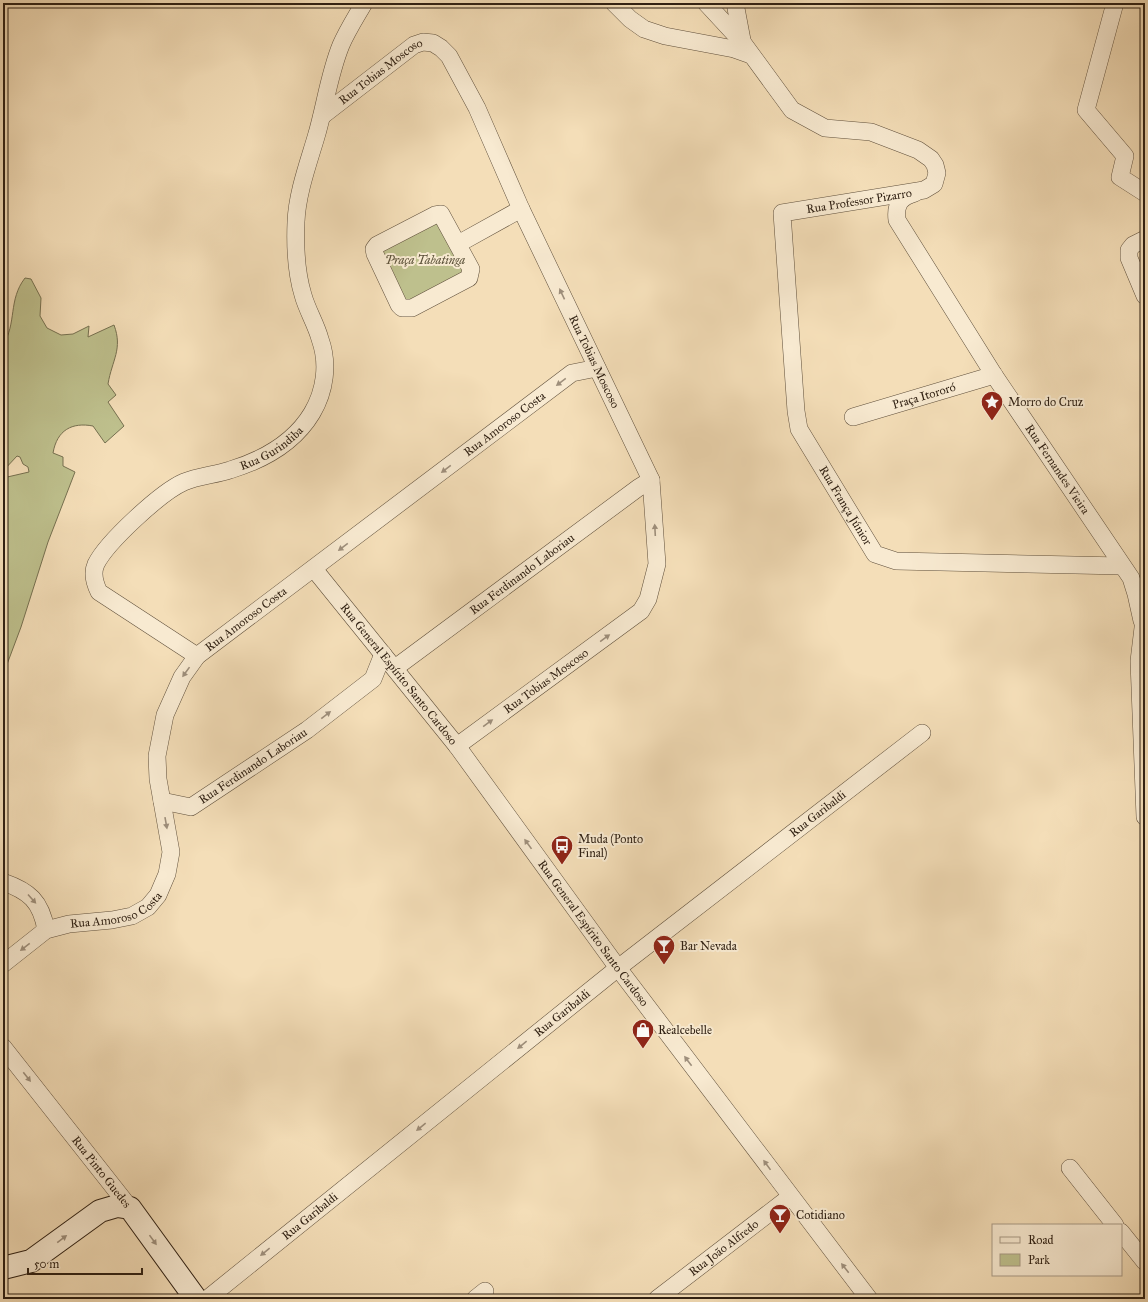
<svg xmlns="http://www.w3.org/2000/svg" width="1148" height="1302" viewBox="0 0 1148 1302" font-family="'IM FELL Great Primer',serif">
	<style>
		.green { fill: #bec08d; stroke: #767050 }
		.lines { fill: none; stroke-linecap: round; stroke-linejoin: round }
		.street-casing { stroke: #60503c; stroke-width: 18 }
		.secondary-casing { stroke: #2f2013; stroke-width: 24 }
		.street { stroke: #f8ead1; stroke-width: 17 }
		.secondary { stroke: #f8ead1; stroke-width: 22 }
		.oneway { fill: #9e8f7c }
		.labels { text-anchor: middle; stroke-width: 4; stroke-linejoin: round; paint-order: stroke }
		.street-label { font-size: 12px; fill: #2f2013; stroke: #f8ead1 }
		.park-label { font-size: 12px; font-style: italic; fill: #5a5038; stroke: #f8ead1 }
		.poi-label { font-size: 12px; fill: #2f2013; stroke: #f8ead1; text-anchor: start }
	</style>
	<rect width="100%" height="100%" fill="#f4deb8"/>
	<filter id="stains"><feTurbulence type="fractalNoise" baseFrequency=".005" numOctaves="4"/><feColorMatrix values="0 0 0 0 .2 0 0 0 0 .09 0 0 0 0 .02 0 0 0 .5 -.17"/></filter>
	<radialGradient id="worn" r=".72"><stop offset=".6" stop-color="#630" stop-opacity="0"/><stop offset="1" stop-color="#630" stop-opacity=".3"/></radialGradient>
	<path class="green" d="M 439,216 L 470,270 L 406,306 L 377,247 Z
		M 25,278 L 31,279 L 41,298 L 40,316 L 47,328 L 61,335 L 73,334 L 89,326 L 88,337 L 114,325 C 123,349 112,360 108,384 L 116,395 L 108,402 L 124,426 L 105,443 L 93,426 C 72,422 57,430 53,453 L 63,457 L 63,466 L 75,472 L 48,542 L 21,627 L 3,675 L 3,478 L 29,472 L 28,467 L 23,464 L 20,457 L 17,456 L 3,471 L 3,345 C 17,323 8,300 25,278 Z"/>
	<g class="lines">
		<g class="street-casing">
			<g id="street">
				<path d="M 614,3 L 630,19 L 644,29 L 665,36 L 734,49 L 751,55"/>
				<path id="s1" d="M 706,3 L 743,43 L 792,110 L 825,128 L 871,132 L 918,150 L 931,159 L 935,165 L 937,173 L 934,184 L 924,190 L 782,213 L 796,411 L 799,429 L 875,554 L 896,561 L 1122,566"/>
				<path d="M 735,3 L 742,40"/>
				<path d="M 1115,3 L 1086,110 L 1125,156 L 1120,177 L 1145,193"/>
				<path id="s2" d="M 322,116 L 414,45 L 423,42 L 433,43 L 441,48 L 449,56 L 477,108 L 521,209 L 651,480 L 657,564 L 648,599 L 641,611 L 457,746"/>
				<path id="s3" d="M 915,193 C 900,197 895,205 897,220 L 994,375 L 1131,578 L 1136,594 L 1142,621"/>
				<path d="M 441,214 L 471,269 L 469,278 L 412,308 L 402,308 L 399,305 L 375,254 L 374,249 L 377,245 L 435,215 Z"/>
				<path d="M 1145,239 L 1133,245 L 1129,250 L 1129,258 L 1145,296"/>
				<path d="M 458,244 L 521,209"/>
				<path id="s4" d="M 853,417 L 994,375"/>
				<path id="s5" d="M 314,569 L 457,746 L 618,968 L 869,1299"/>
				<path d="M 1145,611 L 1139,661 L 1145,817"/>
				<path id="s6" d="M 197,656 L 99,592 C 95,584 92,573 96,564 C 107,542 161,492 184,482 C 198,476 215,475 230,470 C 263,460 294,443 312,413 C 325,391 329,364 320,339 C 316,324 307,310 303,295 C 296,272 295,246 296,222 C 297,194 308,164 316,137 C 325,107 329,74 341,45 C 347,31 356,17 364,3"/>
				<path id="s7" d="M 395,668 L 638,488 L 651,480"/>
				<path id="s8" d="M 162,801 L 191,807 L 307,730 L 373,679 L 383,654"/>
				<path d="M 3,882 C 29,891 41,901 46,930"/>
				<path id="s9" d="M 3,964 L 46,930 L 69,924 L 112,920 L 132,916 L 148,907 L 158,895 L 167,874 L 171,852 L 158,779 L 157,756 L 165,715 L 182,677 L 197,656 L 572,373 L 597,368"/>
				<path id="s10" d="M 3,1047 L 130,1208"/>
				<path d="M 1070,1168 L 1115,1225"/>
				<path d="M 1121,1232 L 1145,1262"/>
				<path id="s11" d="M 207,1299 L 618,968 L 922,733"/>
				<path d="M 475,1299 L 485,1291"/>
				<path id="s12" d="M 657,1299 L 790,1197"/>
			</g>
		</g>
		<g class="secondary-casing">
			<path id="secondary" d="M 3,1268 L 31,1261 L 100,1211 L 117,1206 L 130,1208 L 196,1299"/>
		</g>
		<use href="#street" class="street"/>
		<use href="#secondary" class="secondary"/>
	</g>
	<defs><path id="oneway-solid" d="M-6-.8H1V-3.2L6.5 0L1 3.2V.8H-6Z"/></defs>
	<g class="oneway">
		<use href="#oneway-solid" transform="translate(562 294) rotate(-115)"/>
		<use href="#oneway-solid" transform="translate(561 382) rotate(143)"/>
		<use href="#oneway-solid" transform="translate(446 469) rotate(143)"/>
		<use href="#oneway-solid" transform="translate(655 530) rotate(-93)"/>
		<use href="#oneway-solid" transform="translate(343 547) rotate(143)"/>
		<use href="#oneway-solid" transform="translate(605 638) rotate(-36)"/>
		<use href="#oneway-solid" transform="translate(186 672) rotate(126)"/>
		<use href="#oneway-solid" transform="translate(326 715) rotate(-38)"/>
		<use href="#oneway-solid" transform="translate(488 723) rotate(-36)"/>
		<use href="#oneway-solid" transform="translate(166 823) rotate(80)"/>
		<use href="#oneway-solid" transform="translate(528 844) rotate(-126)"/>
		<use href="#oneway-solid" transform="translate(32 899) rotate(48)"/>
		<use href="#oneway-solid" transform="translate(25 947) rotate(142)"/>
		<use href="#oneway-solid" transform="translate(522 1045) rotate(141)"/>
		<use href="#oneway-solid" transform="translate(688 1061) rotate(-127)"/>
		<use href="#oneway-solid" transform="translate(27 1077) rotate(52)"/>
		<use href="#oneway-solid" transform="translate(421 1127) rotate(141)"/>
		<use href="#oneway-solid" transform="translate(767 1165) rotate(-126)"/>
		<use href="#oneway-solid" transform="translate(62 1239) rotate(-37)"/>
		<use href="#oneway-solid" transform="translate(153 1240) rotate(54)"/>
		<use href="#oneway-solid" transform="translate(265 1252) rotate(141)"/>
		<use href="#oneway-solid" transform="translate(845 1268) rotate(-128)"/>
	</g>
	<defs>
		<g id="sight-pin" transform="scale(1.15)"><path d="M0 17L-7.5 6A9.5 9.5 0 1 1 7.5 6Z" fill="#8f2418" stroke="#f8ead1"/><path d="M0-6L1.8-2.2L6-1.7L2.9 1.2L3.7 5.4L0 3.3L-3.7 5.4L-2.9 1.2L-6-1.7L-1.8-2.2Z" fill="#fff"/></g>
		<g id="bus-pin" transform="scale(1.15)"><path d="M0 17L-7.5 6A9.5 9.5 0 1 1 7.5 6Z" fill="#8f2418" stroke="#f8ead1"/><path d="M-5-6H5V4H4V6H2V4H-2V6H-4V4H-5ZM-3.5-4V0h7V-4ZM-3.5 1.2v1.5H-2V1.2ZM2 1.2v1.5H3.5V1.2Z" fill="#fff"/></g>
		<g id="bar-pin" transform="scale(1.15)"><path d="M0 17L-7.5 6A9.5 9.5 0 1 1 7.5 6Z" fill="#8f2418" stroke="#f8ead1"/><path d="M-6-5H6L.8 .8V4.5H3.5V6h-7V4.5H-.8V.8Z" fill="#fff"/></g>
		<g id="shop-pin" transform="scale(1.15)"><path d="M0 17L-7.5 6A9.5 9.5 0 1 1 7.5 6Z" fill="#8f2418" stroke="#f8ead1"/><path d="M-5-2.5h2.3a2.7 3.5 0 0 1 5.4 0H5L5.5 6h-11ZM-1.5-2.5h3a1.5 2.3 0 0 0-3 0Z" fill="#fff"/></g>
	</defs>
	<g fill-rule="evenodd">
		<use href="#sight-pin" x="992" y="402"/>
		<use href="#bus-pin" x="562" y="846"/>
		<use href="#bar-pin" x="664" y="946"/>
		<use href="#shop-pin" x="643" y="1030"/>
		<use href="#bar-pin" x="780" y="1215"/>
	</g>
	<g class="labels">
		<g class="street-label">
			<text dy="4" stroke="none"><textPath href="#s2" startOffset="74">Rua Tobias Moscoso</textPath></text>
			<text transform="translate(859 201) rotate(-9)" y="4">Rua Professor Pizarro</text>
			<text dy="4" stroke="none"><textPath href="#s2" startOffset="495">Rua Tobias Moscoso</textPath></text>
			<text dy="4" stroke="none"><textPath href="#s4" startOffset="74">Praça Itororó</textPath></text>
			<text dy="4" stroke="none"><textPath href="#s9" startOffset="813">Rua Amoroso Costa</textPath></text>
			<text dy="4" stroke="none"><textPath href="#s6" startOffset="362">Rua Gurindiba</textPath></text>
			<text dy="4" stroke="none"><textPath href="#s3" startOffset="333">Rua Fernandes Vieira</textPath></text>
			<text dy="4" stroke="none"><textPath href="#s1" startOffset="776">Rua França Júnior</textPath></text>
			<text dy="4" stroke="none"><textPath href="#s7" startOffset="158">Rua Ferdinando Laboriau</textPath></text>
			<text dy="4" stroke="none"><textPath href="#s9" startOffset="489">Rua Amoroso Costa</textPath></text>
			<text dy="4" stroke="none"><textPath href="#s5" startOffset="135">Rua General Espírito Santo Cardoso</textPath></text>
			<text transform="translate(546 681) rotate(-36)" y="4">Rua Tobias Moscoso</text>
			<text dy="4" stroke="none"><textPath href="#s8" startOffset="104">Rua Ferdinando Laboriau</textPath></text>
			<text dy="4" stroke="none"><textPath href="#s11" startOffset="780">Rua Garibaldi</textPath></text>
			<text dy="4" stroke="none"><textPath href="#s9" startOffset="129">Rua Amoroso Costa</textPath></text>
			<text dy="4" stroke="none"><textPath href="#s5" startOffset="459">Rua General Espírito Santo Cardoso</textPath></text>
			<text dy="4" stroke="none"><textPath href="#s11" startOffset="456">Rua Garibaldi</textPath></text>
			<text dy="4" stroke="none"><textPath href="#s10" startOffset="159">Rua Pinto Guedes</textPath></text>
			<text dy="4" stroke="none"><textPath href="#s11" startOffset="132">Rua Garibaldi</textPath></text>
			<text dy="4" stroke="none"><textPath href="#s12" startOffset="84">Rua João Alfredo</textPath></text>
		</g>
		<g class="park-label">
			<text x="425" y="264">Praça Tabatinga</text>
		</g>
		<g class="poi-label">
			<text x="1008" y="406">Morro do Cruz</text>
			<text x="578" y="843">Muda (Ponto<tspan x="578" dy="14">Final)</tspan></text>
			<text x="680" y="950">Bar Nevada</text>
			<text x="658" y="1034">Realcebelle</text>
			<text x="796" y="1219">Cotidiano</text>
		</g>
	</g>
	<rect width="1148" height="1302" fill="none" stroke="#f4deb8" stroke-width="16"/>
	<rect x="4" y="4" width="1140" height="1294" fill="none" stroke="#2f2013" stroke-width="2"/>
	<rect x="8" y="8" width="1132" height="1286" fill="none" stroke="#2f2013"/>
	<rect x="992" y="1224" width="130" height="52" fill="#f8ead1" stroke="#a89985"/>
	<rect x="1000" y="1237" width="20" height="6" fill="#f8ead1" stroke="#a89985"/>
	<text x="1028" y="1244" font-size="12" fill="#2f2013">Road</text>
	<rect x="1000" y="1254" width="20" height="12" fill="#bec08d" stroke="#a89985"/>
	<text x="1028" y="1264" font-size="12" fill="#2f2013">Park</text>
	<path d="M28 1268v6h114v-6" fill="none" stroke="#2f2013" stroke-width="2"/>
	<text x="34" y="1268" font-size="12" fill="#2f2013" stroke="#f8ead1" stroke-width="3" paint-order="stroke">50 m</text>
	<rect width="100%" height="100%" filter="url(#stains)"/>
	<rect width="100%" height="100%" fill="url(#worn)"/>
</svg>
